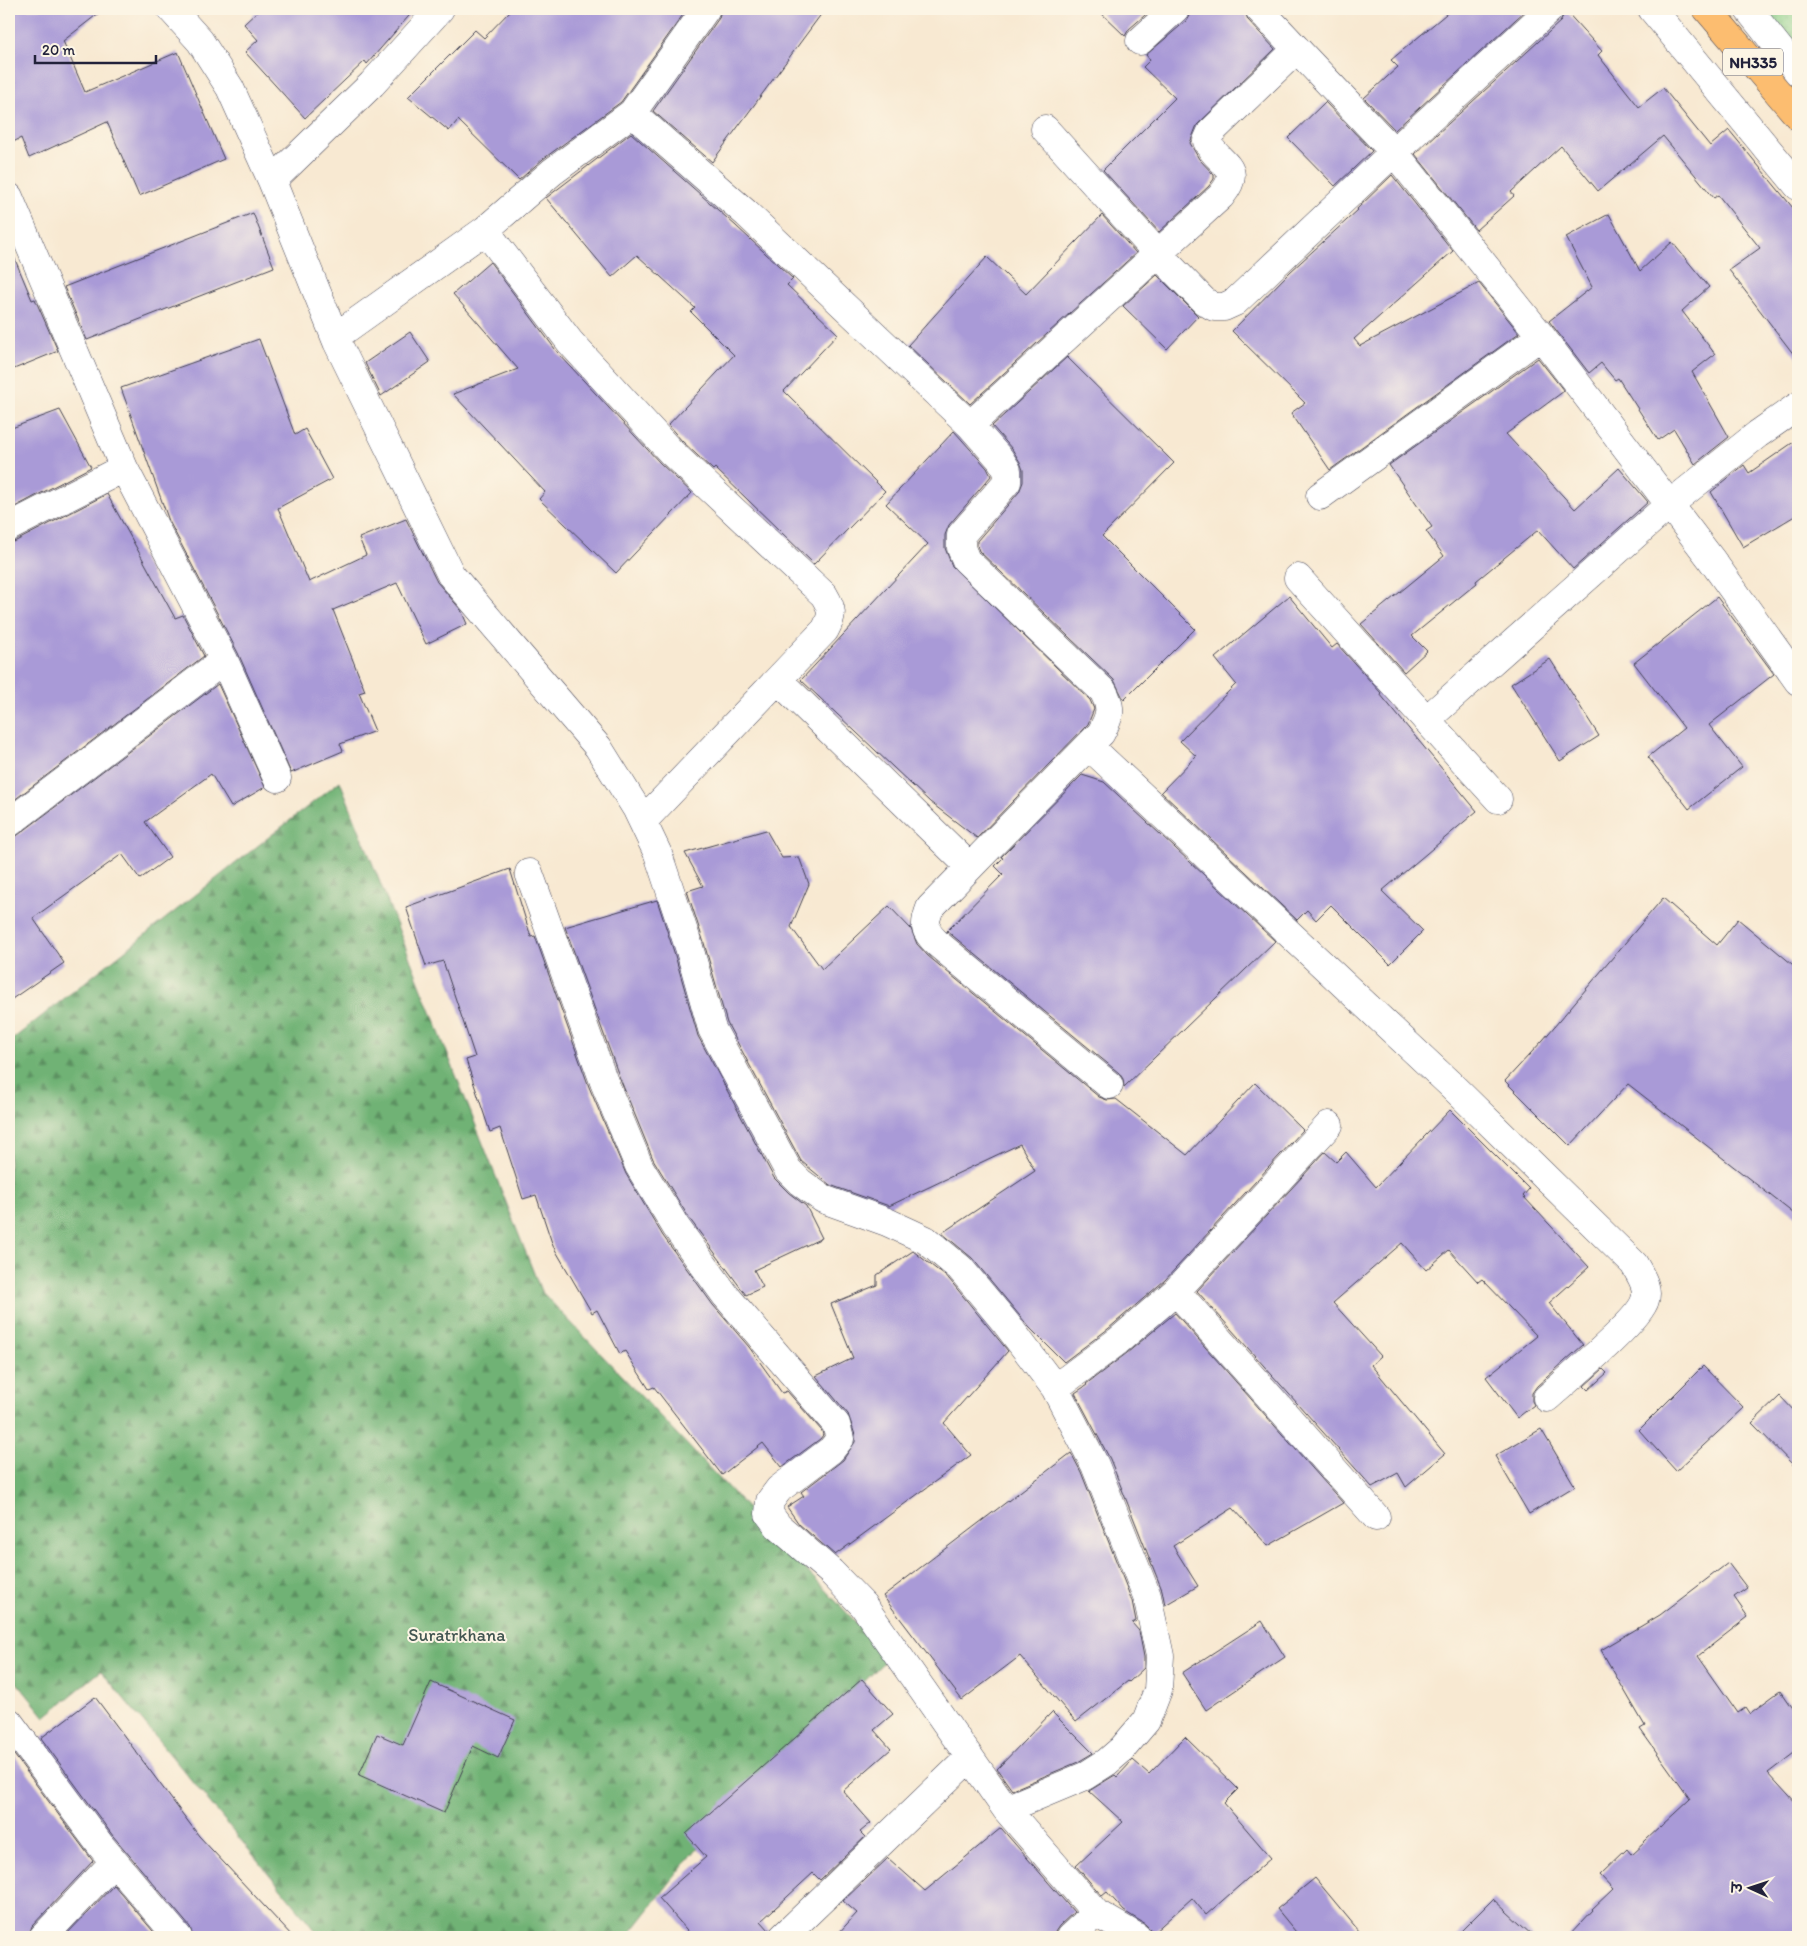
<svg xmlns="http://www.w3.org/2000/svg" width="1807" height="1946" viewBox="0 0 1807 1946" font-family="Itim,'Playpen Sans Deva',sans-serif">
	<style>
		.forest { fill: url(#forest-firs); stroke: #496a58 }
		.park { fill: url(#park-dots); stroke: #567962 }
		.building { fill: #a99ad7 }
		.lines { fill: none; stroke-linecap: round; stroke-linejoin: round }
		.street-casing { stroke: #424052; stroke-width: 29 }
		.highway-casing { stroke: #424052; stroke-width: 29 }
		.street { stroke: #fff; stroke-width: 28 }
		.highway { stroke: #fcbd6f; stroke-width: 28 }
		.labels { text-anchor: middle; stroke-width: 4; stroke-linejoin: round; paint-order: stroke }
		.shield { fill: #fcf5e5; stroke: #63616e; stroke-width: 1 }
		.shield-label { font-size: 16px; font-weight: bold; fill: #22223b }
		.park-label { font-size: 18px; fill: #425652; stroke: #fcf5e5 }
	</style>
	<defs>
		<pattern id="forest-firs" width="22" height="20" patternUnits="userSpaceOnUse" patternTransform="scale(1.25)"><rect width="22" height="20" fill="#70b275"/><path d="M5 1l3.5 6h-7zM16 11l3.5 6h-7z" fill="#5c9061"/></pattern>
		<pattern id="park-dots" width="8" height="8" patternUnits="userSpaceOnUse" patternTransform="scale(1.25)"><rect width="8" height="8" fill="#8bd089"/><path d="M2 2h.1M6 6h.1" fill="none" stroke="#78b277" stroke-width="1.8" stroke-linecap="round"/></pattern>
	</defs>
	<rect width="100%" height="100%" fill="#fcf5e5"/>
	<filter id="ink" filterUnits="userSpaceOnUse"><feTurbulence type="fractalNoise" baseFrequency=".02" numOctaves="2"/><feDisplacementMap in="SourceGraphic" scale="10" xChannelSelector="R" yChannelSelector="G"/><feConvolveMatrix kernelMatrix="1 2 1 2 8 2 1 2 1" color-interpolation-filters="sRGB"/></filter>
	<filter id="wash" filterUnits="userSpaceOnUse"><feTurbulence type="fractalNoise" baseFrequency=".0096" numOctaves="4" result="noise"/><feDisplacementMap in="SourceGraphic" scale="20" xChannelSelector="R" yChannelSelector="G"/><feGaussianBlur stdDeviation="1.12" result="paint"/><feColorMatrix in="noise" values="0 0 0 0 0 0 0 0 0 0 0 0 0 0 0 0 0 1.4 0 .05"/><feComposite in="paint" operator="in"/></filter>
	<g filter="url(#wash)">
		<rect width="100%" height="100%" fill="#f8e9d2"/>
		<path class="forest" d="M 340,781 L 541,1291 L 889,1657 L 695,1851 L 627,1937 L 321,1937 L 101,1671 L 45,1717 L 9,1673 L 9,1042 Z"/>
		<path class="park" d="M 1753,9 L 1798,9 L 1798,61 Z"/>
		<g id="blocks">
			<path class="building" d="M 9,9 L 104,9 L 63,41 L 85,92 L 178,52 L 224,159 L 139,196 L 107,122 L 29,158 L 21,138 L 9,144 Z
				M 260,9 L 415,9 L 367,64 L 365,61 L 305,118 L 245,52 L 258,40 L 244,24 Z
				M 512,9 L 687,9 L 621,102 L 543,159 L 519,180 L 458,120 L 449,131 L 408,97 L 475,30 L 484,38 Z
				M 721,9 L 825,9 L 712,162 L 653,111 L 719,18 Z
				M 1097,9 L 1152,9 L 1129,29 L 1125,36 Z
				M 1190,9 L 1244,9 L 1248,20 L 1275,49 L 1197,125 L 1190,143 L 1199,159 L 1214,175 L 1214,179 L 1209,186 L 1159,232 L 1103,170 L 1175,98 L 1143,67 L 1150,60 L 1146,55 L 1186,21 L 1190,14 Z
				M 1452,9 L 1527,9 L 1395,130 L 1364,98 L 1398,67 L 1391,60 Z
				M 1565,10 L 1602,51 L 1598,55 L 1639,107 L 1663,88 L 1710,146 L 1729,130 L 1798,214 L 1798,360 L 1729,270 L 1760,248 L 1718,195 L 1714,198 L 1663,136 L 1598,191 L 1561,146 L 1511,192 L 1514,196 L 1476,230 L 1415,154 L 1561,21 Z
				M 1325,102 L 1372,151 L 1335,186 L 1288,138 Z
				M 631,133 L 736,226 L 793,279 L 787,285 L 838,334 L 784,391 L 885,491 L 814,564 L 715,468 L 713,470 L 682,441 L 668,425 L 734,355 L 691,312 L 695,308 L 637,255 L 612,277 L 546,198 Z
				M 1392,175 L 1453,251 L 1354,339 L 1360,346 L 1479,283 L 1519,333 L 1330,470 L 1291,413 L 1305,403 L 1232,331 L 1290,272 L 1358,210 L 1357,209 Z
				M 253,213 L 274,267 L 87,340 L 64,287 Z
				M 1609,214 L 1640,271 L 1672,242 L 1709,287 L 1682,311 L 1715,354 L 1692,372 L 1729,437 L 1695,464 L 1674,429 L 1658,440 L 1618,378 L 1615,380 L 1601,363 L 1589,373 L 1549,321 L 1592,287 L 1566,237 Z
				M 1102,215 L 1136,253 L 970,404 L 908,345 L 987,257 L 1026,294 Z
				M 9,245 L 32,300 L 35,299 L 58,351 L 9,371 Z
				M 490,262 L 558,353 L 660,463 L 692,493 L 616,573 L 539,499 L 545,492 L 453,394 L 518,369 L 453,294 Z
				M 1157,275 L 1198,316 L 1167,349 L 1123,306 Z
				M 410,332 L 430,362 L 381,396 L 365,363 Z
				M 259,339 L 295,435 L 305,429 L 332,479 L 278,508 L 309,582 L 366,555 L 359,538 L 406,519 L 437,582 L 461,610 L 467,624 L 426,644 L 397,583 L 333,610 L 365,691 L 359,693 L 375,731 L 340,744 L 343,751 L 291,773 L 238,653 L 169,521 L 121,388 Z
				M 1067,357 L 1174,463 L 1102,536 L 1195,629 L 1124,700 L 1114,680 L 979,551 L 977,545 L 977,541 L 1019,492 L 1023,482 L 1023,470 L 1020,462 L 1012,449 L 992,426 Z
				M 1538,358 L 1564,391 L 1506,434 L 1575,509 L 1619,468 L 1648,502 L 1573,569 L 1538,530 L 1476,581 L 1477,583 L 1412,636 L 1427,651 L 1404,672 L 1361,624 L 1444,556 L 1426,531 L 1432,527 L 1389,465 Z
				M 60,410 L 91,467 L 9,510 L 9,429 Z
				M 954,431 L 987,468 L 991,476 L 949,525 L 945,535 L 945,548 L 952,566 L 1090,700 L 1094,709 L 1088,724 L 977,838 L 930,802 L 801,680 L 928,544 L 886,504 Z
				M 1798,439 L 1798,514 L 1743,547 L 1711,492 L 1744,465 L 1749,473 Z
				M 107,494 L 175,618 L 183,615 L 204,656 L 9,804 L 9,543 L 16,541 Z
				M 1289,596 L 1332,648 L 1337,644 L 1381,693 L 1380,694 L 1477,811 L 1382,891 L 1423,931 L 1390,964 L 1331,905 L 1316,920 L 1307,910 L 1297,920 L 1161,792 L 1196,756 L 1180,741 L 1236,684 L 1215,658 Z
				M 1717,597 L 1774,674 L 1709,725 L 1742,767 L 1689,809 L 1648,757 L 1684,728 L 1634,663 Z
				M 1550,659 L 1599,736 L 1560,761 L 1511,684 Z
				M 218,684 L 265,787 L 231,807 L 211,774 L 145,822 L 170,857 L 140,879 L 122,854 L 33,918 L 64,963 L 9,1001 L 9,838 L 18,835 Z
				M 1082,775 L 1104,782 L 1275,941 L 1124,1087 L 1123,1079 L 1119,1073 L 947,931 L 1003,874 L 995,866 L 1003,858 L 1001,857 Z
				M 766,830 L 782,858 L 799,857 L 809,884 L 791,927 L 822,969 L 889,906 L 911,929 L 917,944 L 928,956 L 1099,1097 L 1107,1100 L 1116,1099 L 1187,1155 L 1255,1083 L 1303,1130 L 1165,1280 L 1108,1329 L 1064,1362 L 1029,1327 L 972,1258 L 942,1233 L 1035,1171 L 1020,1144 L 889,1206 L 830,1185 L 801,1161 L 727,1023 L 704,943 L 687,891 L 703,886 L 685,853 Z
				M 510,869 L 531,937 L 535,936 L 589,1087 L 626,1174 L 663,1236 L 713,1305 L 749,1347 L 782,1393 L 787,1391 L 822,1431 L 823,1435 L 820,1439 L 782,1467 L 763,1443 L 722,1475 L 654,1387 L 649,1389 L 625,1351 L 620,1354 L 597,1310 L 592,1313 L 553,1246 L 536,1195 L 523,1199 L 500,1128 L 490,1132 L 466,1060 L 475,1057 L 443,961 L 426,966 L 406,907 Z
				M 1663,898 L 1717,945 L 1738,919 L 1798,969 L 1798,1217 L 1628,1084 L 1570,1146 L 1505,1081 L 1543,1040 Z
				M 657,900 L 674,952 L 698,1036 L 774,1178 L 789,1193 L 806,1206 L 822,1238 L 754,1270 L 763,1287 L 746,1295 L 689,1218 L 653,1159 L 619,1076 L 565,927 Z
				M 1450,1110 L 1529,1189 L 1523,1196 L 1589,1267 L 1549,1303 L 1583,1345 L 1537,1386 L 1532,1393 L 1532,1401 L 1534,1405 L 1517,1418 L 1486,1377 L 1537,1336 L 1482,1279 L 1478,1282 L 1449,1250 L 1426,1270 L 1402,1243 L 1333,1303 L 1381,1356 L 1371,1365 L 1445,1454 L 1406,1487 L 1398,1473 L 1372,1487 L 1197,1291 L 1325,1152 L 1336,1162 L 1346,1152 L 1376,1187 Z
				M 913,1251 L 949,1279 L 1008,1351 L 944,1423 L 971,1455 L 835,1555 L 799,1524 L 787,1507 L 804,1496 L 801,1492 L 843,1460 L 855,1442 L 855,1435 L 848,1414 L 816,1376 L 853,1358 L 831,1304 L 877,1285 L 877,1275 Z
				M 1175,1313 L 1343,1503 L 1268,1546 L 1233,1508 L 1173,1546 L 1198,1586 L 1165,1605 L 1162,1590 L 1110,1459 L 1075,1393 L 1087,1385 L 1086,1384 L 1127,1353 Z
				M 1703,1366 L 1744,1408 L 1676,1471 L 1639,1430 Z
				M 1603,1369 L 1607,1373 L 1588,1390 L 1584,1386 Z
				M 1780,1396 L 1798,1415 L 1798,1470 L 1752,1423 Z
				M 1541,1429 L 1575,1486 L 1529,1514 L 1495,1456 Z
				M 1071,1453 L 1081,1472 L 1132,1601 L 1136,1621 L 1132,1623 L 1139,1631 L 1144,1657 L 1144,1668 L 1129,1682 L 1128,1681 L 1076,1722 L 1020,1656 L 962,1700 L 883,1596 Z
				M 1728,1563 L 1747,1588 L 1734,1597 L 1748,1617 L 1698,1656 L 1738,1713 L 1745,1708 L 1749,1714 L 1780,1691 L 1798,1717 L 1798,1750 L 1768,1773 L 1798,1806 L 1798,1937 L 1568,1937 L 1593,1910 L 1592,1909 L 1613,1889 L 1600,1875 L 1627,1849 L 1631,1854 L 1690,1799 L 1640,1729 L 1645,1726 L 1601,1650 L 1660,1615 Z
				M 1262,1621 L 1285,1657 L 1206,1710 L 1182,1673 Z
				M 862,1679 L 893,1714 L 874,1730 L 891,1749 L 843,1791 L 871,1823 L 860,1832 L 865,1837 L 820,1880 L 813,1873 L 761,1921 L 769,1930 L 768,1937 L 693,1937 L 659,1898 L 706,1857 L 686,1834 Z
				M 431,1682 L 515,1720 L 498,1758 L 473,1746 L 444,1813 L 359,1775 L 377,1734 L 403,1745 Z
				M 95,1697 L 199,1836 L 293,1937 L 193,1937 L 190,1927 L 113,1836 L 41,1738 Z
				M 1052,1712 L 1093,1753 L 1078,1762 L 1012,1790 L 997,1769 Z
				M 1185,1737 L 1238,1789 L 1224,1803 L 1271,1858 L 1206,1915 L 1192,1898 L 1152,1934 L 1150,1929 L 1145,1924 L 1124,1911 L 1107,1892 L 1102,1896 L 1076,1866 L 1123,1822 L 1089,1791 L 1115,1775 L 1117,1777 L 1133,1760 L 1149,1774 Z
				M 9,1748 L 93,1861 L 32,1926 L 28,1937 L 9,1937 Z
				M 1001,1828 L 1074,1912 L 1059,1926 L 1055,1932 L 1055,1937 L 835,1937 L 857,1913 L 843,1901 L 888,1858 L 925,1891 Z
				M 1315,1878 L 1364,1937 L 1300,1937 L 1277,1909 Z
				M 114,1885 L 158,1937 L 64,1937 Z
				M 1493,1899 L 1534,1937 L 1455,1937 Z"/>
		</g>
	</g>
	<g filter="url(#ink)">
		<use href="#blocks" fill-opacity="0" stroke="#424052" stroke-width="1"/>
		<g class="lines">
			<g class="street-casing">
				<path id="street" d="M 171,9 L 200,41 L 230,88 L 272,181 L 337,342 L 451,575 L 598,747 L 636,808 L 658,854 L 689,947 L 712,1029 L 788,1170 L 800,1182 L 823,1199 L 887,1222 L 926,1240 L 960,1268 L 1005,1322 L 1055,1388 L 1095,1465 L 1147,1596 L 1160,1656 L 1158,1690 L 1146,1721 L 1122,1749 L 1107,1762 L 1085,1776 L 1006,1809
					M 1259,9 L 1394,152 L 1541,336 L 1711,559 L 1798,681
					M 1652,9 L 1798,186
					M 1748,9 L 1798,72
					M 1140,41 L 1175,9
					M 632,113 L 747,214 L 970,425 L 1000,459 L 1007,470 L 1007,482 L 961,535 L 961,548 L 966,560 L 1103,691 C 1113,709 1110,716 1101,733 L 930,908 C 923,926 924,931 938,944 L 1109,1085
					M 1045,129 L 1158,254 L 1204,301 L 1214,307 L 1224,307 L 1235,302 L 1394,152 L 1550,9
					M 272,181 L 372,84 L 440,9
					M 9,197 L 124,468 L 224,660 L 277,778
					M 485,230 L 570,342 L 671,452 L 824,595 C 833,610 833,615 825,630 L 643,821
					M 335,337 L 485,230 L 552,172 L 632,113 L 706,9
					M 970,425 L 1221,196 C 1246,166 1217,165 1207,141 L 1211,132 L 1297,49
					M 1320,496 L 1541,336
					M 9,527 L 124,468
					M 1298,578 L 1498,799
					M 778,680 L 970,867
					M 1426,720 L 1670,504 L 1758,434 L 1798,406
					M 1089,746 L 1450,1084 L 1634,1264 C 1640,1275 1649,1287 1645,1300 C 1640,1320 1566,1381 1547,1398
					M 9,823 L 224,660
					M 529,873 L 604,1082 L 639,1166 L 676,1227 L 726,1296 L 836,1424 L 840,1439 L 831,1450 L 779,1489 L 770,1501 L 769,1514 L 778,1526 L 831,1572 L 863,1605 L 1006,1809 L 1096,1913 L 1137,1937
					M 1176,1291 L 1376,1517
					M 1055,1388 L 1118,1341 L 1176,1291 L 1329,1125
					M 9,1722 L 101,1846 L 178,1937
					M 43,1937 L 114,1862
					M 783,1937 L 969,1758
					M 1070,1937 L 1096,1913"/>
			</g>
			<g class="highway-casing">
				<path id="highway" d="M 1707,9 L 1798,116"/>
			</g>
			<use href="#street" class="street"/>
			<use href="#highway" class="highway"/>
		</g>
	</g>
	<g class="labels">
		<rect class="shield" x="1723" y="48.5" width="60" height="27" rx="4"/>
		<g class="shield-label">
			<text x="1753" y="68">NH335</text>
		</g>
		<g class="park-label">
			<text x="457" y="1641">Suratrkhana</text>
		</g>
	</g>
	<rect width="1807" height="1946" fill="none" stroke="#fcf5e5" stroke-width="30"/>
	<g transform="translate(1750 1888) rotate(273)" stroke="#fcf5e5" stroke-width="4" paint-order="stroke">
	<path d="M0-4L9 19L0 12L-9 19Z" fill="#22223b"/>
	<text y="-8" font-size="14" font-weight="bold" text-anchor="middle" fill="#22223b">उ</text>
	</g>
	<path d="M35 55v8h121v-8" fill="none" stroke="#22223b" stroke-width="2.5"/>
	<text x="42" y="55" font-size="15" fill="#22223b" stroke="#fcf5e5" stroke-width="4" paint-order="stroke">20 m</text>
</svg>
